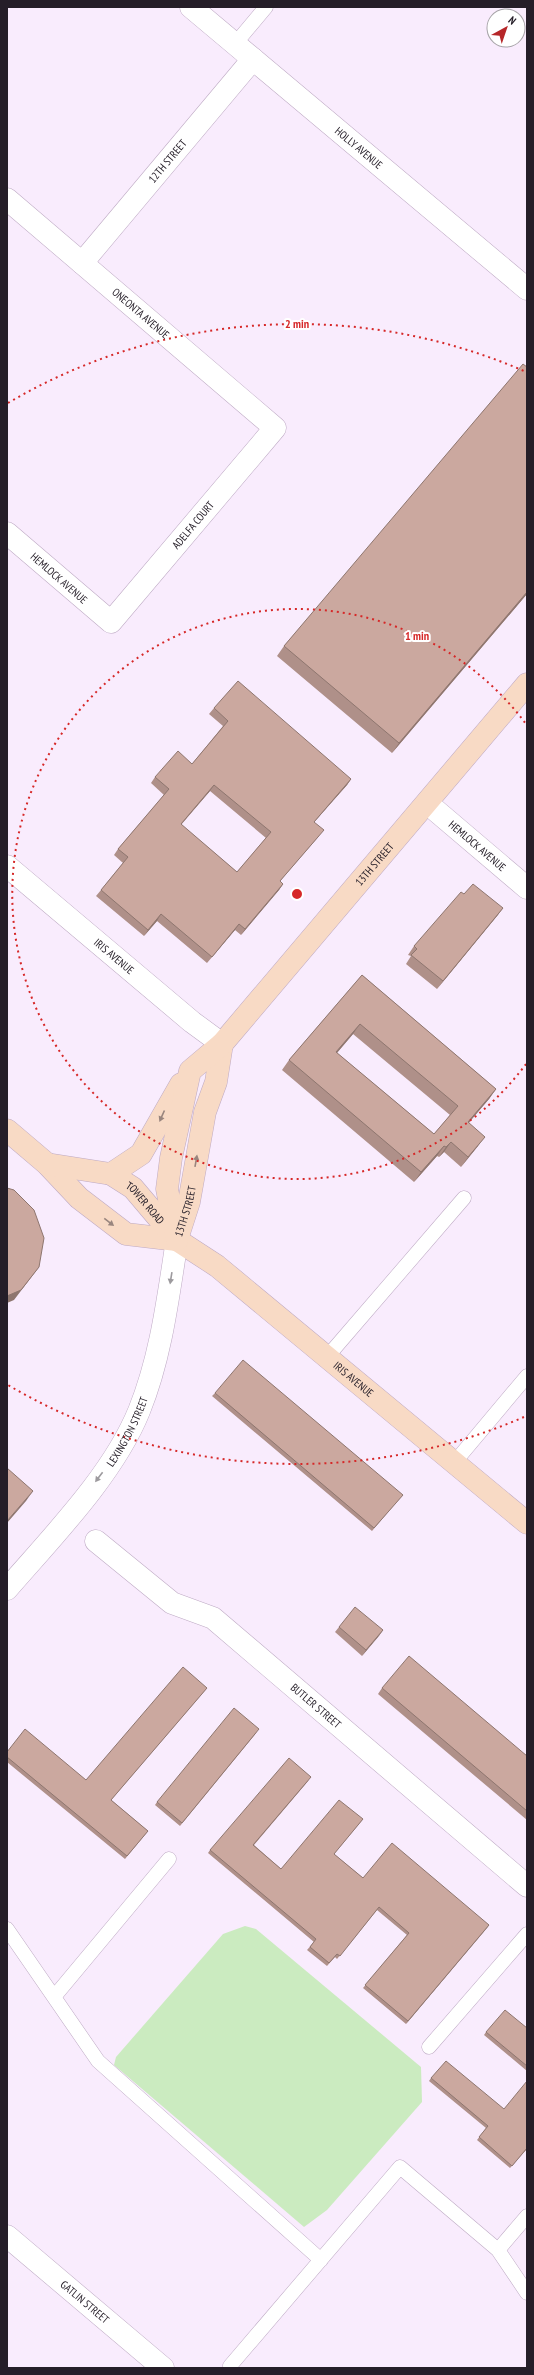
<svg xmlns="http://www.w3.org/2000/svg" width="534" height="2375" viewBox="0 0 534 2375" font-family="'PT Sans Narrow',sans-serif">
	<style>
		.green { fill: #cbebc0 }
		.lines { fill: none; stroke-linecap: round; stroke-linejoin: round }
		.lane-casing { stroke: #beaac4; stroke-width: 15 }
		.street-casing { stroke: #beaac4; stroke-width: 23 }
		.secondary-casing { stroke: #beaac4; stroke-width: 23 }
		.lane { stroke: #fff; stroke-width: 14 }
		.street { stroke: #fff; stroke-width: 22 }
		.secondary { stroke: #f8dac5; stroke-width: 22 }
		.wall { fill: #af9089; fill-rule: evenodd }
		.shaded-wall { fill: #8e766f }
		.building { fill: #cba89f; stroke: #8e766f; fill-rule: evenodd }
		.oneway { fill: #99857e }
		.oneway2 { fill: #9d9a9e }
		.ring { fill: none; stroke: #d62828; stroke-width: 2; stroke-dasharray: 2 4 }
		.labels { text-anchor: middle; stroke-width: 4; stroke-linejoin: round; paint-order: stroke }
		.street-label { font-size: 11px; fill: #251e28; stroke: #fff }
		.centre { fill: #d62828; stroke: #fff; stroke-width: 2 }
		.ring-label { font-size: 12px; text-anchor: middle; font-weight: bold; fill: #d62828; stroke: #fff; stroke-width: 4; stroke-linejoin: round; paint-order: stroke }
	</style>
	<rect width="100%" height="100%" fill="#f9ecfd"/>
	<path class="green" d="M 245,1926 L 256,1929 L 421,2067 L 422,2102 L 327,2210 L 304,2227 L 114,2065 L 116,2057 L 223,1934 Z"/>
	<g class="lines">
		<g class="lane-casing">
			<path id="lane" d="M 235,44 L 266,7
				M 327,1357 L 464,1198
				M 454,1463 L 527,1376
				M 7,1929 L 98,2061 L 321,2260
				M 54,1997 L 169,1859
				M 429,2047 L 527,1934
				M 498,2250 L 527,2293
				M 230,2366 L 400,2167 L 498,2250 L 527,2216"/>
		</g>
		<g class="street-casing">
			<g id="street">
				<path id="s1" d="M 191,7 L 527,289"/>
				<path id="s2" d="M 7,199 L 275,428 L 111,622 L 7,533"/>
				<path id="s3" d="M 82,263 L 253,59"/>
				<path id="s4" d="M 427,803 L 527,888"/>
				<path id="s5" d="M 7,866 L 192,1022 L 222,1044"/>
				<path id="s6" d="M 96,1541 L 172,1603 L 213,1618 L 527,1886"/>
				<path id="s7" d="M 7,1589 C 52,1537 113,1475 139,1411 C 161,1357 168,1298 177,1240"/>
				<path id="s8" d="M 7,2236 L 163,2368"/>
			</g>
		</g>
		<g class="secondary-casing">
			<g id="secondary">
				<path d="M 7,1130 L 47,1164 L 79,1198 L 126,1234 L 177,1240"/>
				<path id="s9" d="M 47,1164 L 111,1174 L 133,1188 L 177,1240 L 217,1266 L 527,1523"/>
				<path d="M 111,1174 L 141,1154 L 181,1084"/>
				<path id="s10" d="M 177,1239 L 189,1202 L 205,1112 L 216,1082 L 222,1044"/>
				<path id="s11" d="M 177,1240 L 167,1189 L 171,1158 L 190,1071 L 222,1044 L 527,684"/>
			</g>
		</g>
		<use href="#lane" class="lane"/>
		<use href="#street" class="street"/>
		<use href="#secondary" class="secondary"/>
	</g>
	<path class="wall" d="M 527,367 L 527,594 L 392,753 L 277,656 L 284,646 Z
		M 214,708 L 351,779 L 347,785 L 314,822 L 319,836 L 280,881 L 283,884 L 279,890 L 241,935 L 235,930 L 207,963 L 157,921 L 144,936 L 96,896 L 101,890 L 123,863 L 114,855 L 118,849 L 164,795 L 151,783 L 155,777 L 192,764 L 223,726 L 209,714 ZM 210,791 L 266,838 L 237,872 L 181,825 Z
		M 464,894 L 503,908 L 497,916 L 437,989 L 406,964 L 411,956 L 408,955 L 414,946 Z
		M 362,975 L 496,1089 L 489,1099 L 469,1122 L 478,1146 L 461,1167 L 444,1152 L 439,1157 L 437,1156 L 414,1182 L 282,1070 L 289,1060 ZM 353,1034 L 450,1115 L 434,1134 L 337,1053 Z
		M 215,1393 L 400,1498 L 372,1531 L 212,1396 Z
		M 339,1627 L 383,1630 L 362,1656 L 335,1632 Z
		M 207,1688 L 111,1800 L 148,1831 L 125,1859 L 7,1762 L 7,1752 L 86,1780 Z
		M 382,1688 L 527,1756 L 527,1820 L 378,1694 Z
		M 257,1732 L 180,1826 L 155,1805 L 157,1802 Z
		M 309,1780 L 254,1845 L 281,1869 L 363,1819 L 334,1854 L 363,1878 L 489,1925 L 406,2024 L 363,1988 L 407,1935 L 377,1910 L 337,1959 L 335,1957 L 327,1966 L 307,1950 L 314,1942 L 208,1853 L 210,1850 Z
		M 527,2028 L 527,2071 L 484,2035 L 486,2032 Z
		M 431,2078 L 527,2149 L 510,2168 L 477,2140 L 486,2128 L 429,2081 Z"/>
	<path class="shaded-wall" d="M 527,592 L 527,594 L 392,753 L 399,743 Z
		M 351,779 L 347,785 L 309,828 L 314,822 Z
		M 214,785 L 210,791 L 176,830 L 181,824 Z
		M 283,884 L 279,890 L 241,935 L 245,929 Z
		M 503,908 L 497,916 L 437,989 L 443,981 Z
		M 161,914 L 157,921 L 144,936 L 148,930 Z
		M 239,924 L 235,930 L 207,963 L 212,957 Z
		M 360,1024 L 353,1034 L 329,1062 L 336,1052 Z
		M 496,1089 L 489,1099 L 461,1132 L 468,1122 Z
		M 485,1137 L 478,1146 L 461,1167 L 468,1157 Z
		M 451,1142 L 444,1152 L 439,1157 L 446,1147 Z
		M 444,1146 L 437,1156 L 414,1182 L 421,1172 Z
		M 39,1267 L 14,1300 L 7,1303 L 7,1296 Z
		M 33,1491 L 26,1501 L 7,1523 L 7,1521 Z
		M 383,1630 L 379,1636 L 362,1656 L 366,1650 Z
		M 489,1925 L 487,1928 L 406,2024 L 408,2021 Z"/>
	<path class="building" d="M 523,364 L 527,367 L 527,592 L 399,743 L 284,646 Z
		M 238,681 L 351,779 L 314,822 L 324,830 L 280,881 L 283,884 L 245,929 L 239,924 L 212,957 L 161,914 L 148,930 L 101,890 L 128,857 L 118,849 L 169,789 L 155,777 L 178,751 L 192,764 L 228,721 L 214,708 ZM 214,785 L 271,832 L 237,872 L 181,824 Z
		M 473,884 L 503,908 L 443,981 L 411,955 L 417,949 L 414,946 L 461,892 L 464,894 Z
		M 362,975 L 496,1089 L 468,1122 L 485,1137 L 468,1157 L 451,1142 L 446,1147 L 444,1146 L 421,1172 L 289,1060 ZM 360,1024 L 458,1106 L 434,1134 L 336,1052 Z
		M 7,1188 L 14,1190 L 34,1210 L 44,1238 L 39,1267 L 21,1290 L 7,1296 Z
		M 243,1360 L 403,1495 L 374,1528 L 215,1393 Z
		M 7,1468 L 33,1491 L 7,1521 Z
		M 355,1607 L 383,1630 L 366,1650 L 339,1627 Z
		M 409,1656 L 527,1756 L 527,1811 L 382,1688 Z
		M 183,1667 L 207,1688 L 111,1800 L 148,1831 L 127,1856 L 7,1757 L 7,1752 L 25,1729 L 86,1780 Z
		M 234,1708 L 259,1729 L 182,1823 L 157,1802 Z
		M 289,1758 L 311,1777 L 253,1845 L 281,1869 L 339,1800 L 363,1819 L 334,1854 L 363,1878 L 392,1843 L 489,1925 L 408,2021 L 365,1985 L 409,1933 L 379,1907 L 340,1956 L 337,1954 L 329,1963 L 310,1947 L 316,1939 L 210,1850 Z
		M 505,2010 L 527,2028 L 527,2066 L 486,2032 Z
		M 446,2061 L 504,2109 L 527,2081 L 527,2148 L 512,2166 L 479,2137 L 488,2126 L 431,2078 Z"/>
	<defs><path id="oneway-solid" d="M-6-.8H1V-3.2L6.5 0L1 3.2V.8H-6Z"/></defs>
	<g class="oneway">
		<use href="#oneway-solid" transform="translate(162 1116) rotate(114)"/>
		<use href="#oneway-solid" transform="translate(196 1161) rotate(-80)"/>
		<use href="#oneway-solid" transform="translate(109 1222) rotate(38)"/>
	</g>
	<g class="oneway2">
		<use href="#oneway-solid" transform="translate(171 1278) rotate(99)"/>
		<use href="#oneway-solid" transform="translate(99 1477) rotate(127)"/>
	</g>
	<g class="ring">
		<path d="M526 1064A285 285 0 1 1 526 724"/>
		<path d="M524 1417A570 570 0 0 1 8 1385M8 403A570 570 0 0 1 524 371"/>
	</g>
	<g class="labels">
		<g class="street-label">
			<text dy="4" stroke="none"><textPath href="#s1" startOffset="219">HOLLY AVENUE</textPath></text>
			<text dy="4" stroke="none"><textPath href="#s3" startOffset="133">12TH STREET</textPath></text>
			<text dy="4" stroke="none"><textPath href="#s2" startOffset="176">ONEONTA AVENUE</textPath></text>
			<text transform="translate(193 525) rotate(-50)" y="4">ADELFA COURT</text>
			<text transform="translate(59 578) rotate(41)" y="4">HEMLOCK AVENUE</text>
			<text dy="4" stroke="none"><textPath href="#s4" startOffset="66">HEMLOCK AVENUE</textPath></text>
			<text dy="4" stroke="none"><textPath href="#s11" startOffset="450">13TH STREET</textPath></text>
			<text dy="4" stroke="none"><textPath href="#s5" startOffset="140">IRIS AVENUE</textPath></text>
			<text dy="4" stroke="none"><textPath href="#s9" startOffset="110">TOWER ROAD</textPath></text>
			<text dy="4" stroke="none"><textPath href="#s10" startOffset="29">13TH STREET</textPath></text>
			<text dy="4" stroke="none"><textPath href="#s9" startOffset="384">IRIS AVENUE</textPath></text>
			<text dy="4" stroke="none"><textPath href="#s7" startOffset="199">LEXINGTON STREET</textPath></text>
			<text dy="4" stroke="none"><textPath href="#s6" startOffset="277">BUTLER STREET</textPath></text>
			<text dy="4" stroke="none"><textPath href="#s8" startOffset="102">GATLIN STREET</textPath></text>
		</g>
	</g>
	<circle cx="297" cy="894" r="6" class="centre"/>
	<g class="ring-label">
		<text x="297" y="328">2 min</text>
		<text x="417" y="640">1 min</text>
	</g>
	<rect width="534" height="2375" fill="none" stroke="#251e28" stroke-width="16"/>
	<g transform="translate(506 28) rotate(40)"><circle r="19" fill="#ffffff" stroke="#a8a5a9"/>
	<path d="M0-3L7 15L0 10L-7 15Z" fill="#b62628"/>
	<text y="-6" font-size="11" font-weight="bold" text-anchor="middle" fill="#251e28">N</text>
	</g>
</svg>
